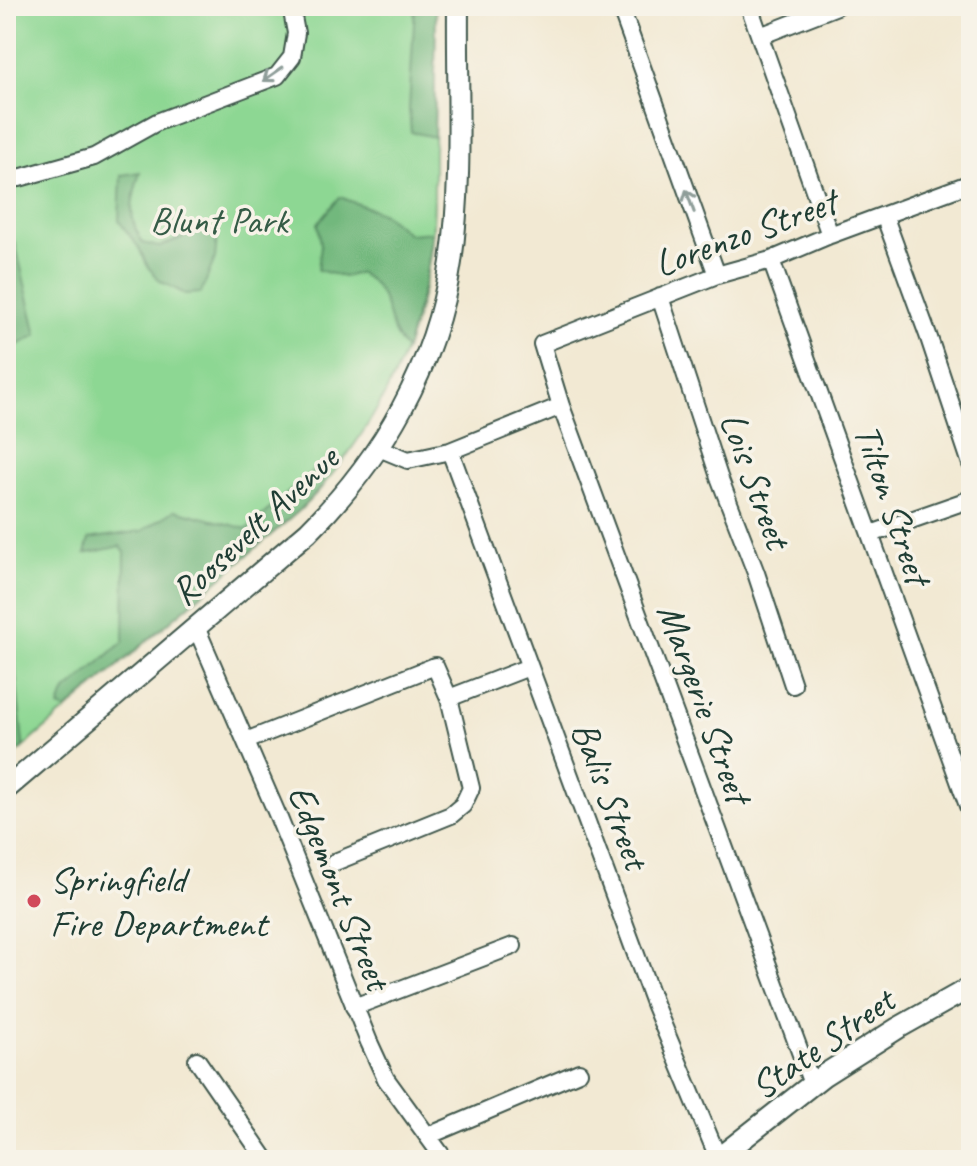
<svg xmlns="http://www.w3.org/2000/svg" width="977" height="1166" viewBox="0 0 977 1166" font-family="Caveat,sans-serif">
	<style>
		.green { fill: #8dd793; stroke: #568a64; stroke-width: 2 }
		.forest { fill: #72b87d; stroke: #487a58; stroke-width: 2 }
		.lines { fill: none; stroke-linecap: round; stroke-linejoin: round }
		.minor-casing { stroke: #3f574c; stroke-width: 20 }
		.major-casing { stroke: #3f574c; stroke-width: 24 }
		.minor { stroke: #fff; stroke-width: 16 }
		.major { stroke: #fff; stroke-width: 20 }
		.oneway { stroke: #8f9e9a }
		.poi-dot { fill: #d1495b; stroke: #f7f3e8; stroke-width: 3 }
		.labels { text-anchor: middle; stroke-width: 7; stroke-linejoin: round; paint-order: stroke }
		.park-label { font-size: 38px; fill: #355c47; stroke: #f7f3e8 }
		.street-label { font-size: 38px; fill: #1f3d34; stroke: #f7f3e8 }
		.poi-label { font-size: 38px; fill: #1f3d34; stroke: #f7f3e8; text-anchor: start }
	</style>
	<rect width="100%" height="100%" fill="#f7f3e8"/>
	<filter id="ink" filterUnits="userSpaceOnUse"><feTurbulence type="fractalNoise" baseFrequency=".0125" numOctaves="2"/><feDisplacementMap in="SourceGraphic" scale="16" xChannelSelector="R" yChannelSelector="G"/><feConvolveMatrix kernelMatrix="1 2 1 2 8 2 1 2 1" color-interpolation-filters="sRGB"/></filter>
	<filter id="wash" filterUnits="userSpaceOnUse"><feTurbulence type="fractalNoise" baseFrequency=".006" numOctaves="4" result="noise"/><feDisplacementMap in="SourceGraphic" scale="32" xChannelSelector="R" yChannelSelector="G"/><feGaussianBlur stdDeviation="1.8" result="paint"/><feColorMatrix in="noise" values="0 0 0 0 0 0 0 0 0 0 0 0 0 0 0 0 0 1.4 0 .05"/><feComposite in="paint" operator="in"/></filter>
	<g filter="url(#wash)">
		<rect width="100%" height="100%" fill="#f2e9d3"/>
		<path class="green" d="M 6,6 L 436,6 C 435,55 435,103 434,152 C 434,186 435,221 430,255 C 416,353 369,440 300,510 L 6,762 Z"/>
		<path class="forest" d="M 415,6 L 436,6 L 434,137 L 411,132 L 409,109 Z
			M 140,172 C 132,200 126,217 143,243 L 159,247 L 209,227 L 217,237 L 215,258 L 201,293 L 185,294 L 160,281 L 148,267 L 139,248 L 119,221 L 121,175 Z
			M 340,197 L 384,214 L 409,234 L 432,232 L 425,281 L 406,350 C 382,326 394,291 359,273 L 344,277 L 318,270 L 321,245 L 318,223 Z
			M 15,242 L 37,335 L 6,351 L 6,245 Z
			M 316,468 L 324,485 L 300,510 L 66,710 L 59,707 L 64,693 L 124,641 L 125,552 L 120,546 L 85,554 L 89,539 L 142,531 L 175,510 L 247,529 Z
			M 6,579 L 23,743 L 23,747 L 6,762 Z"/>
	</g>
	<g filter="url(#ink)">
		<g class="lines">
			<g class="minor-casing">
				<path id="minor" d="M 620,6 L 717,275
					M 749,6 L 830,235
					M 760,36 L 837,6
					M 6,179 L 19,178 L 94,157 L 157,122 L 277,76 L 292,57 L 296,33 L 291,6
					M 884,215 L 928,335 L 971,464
					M 771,260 L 971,814
					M 660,297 L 719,477 L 756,573 L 793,685
					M 379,448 L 408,460 L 450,451 L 561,406
					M 450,451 L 655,1006 L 719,1160
					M 871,534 L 971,499
					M 196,627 L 278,816 L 369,1042 L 386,1079 L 445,1160
					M 246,741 L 435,666 L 449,698
					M 335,862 L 451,815 L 463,805 L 471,788 L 449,698 L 529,667
					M 354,1007 L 513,946
					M 197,1060 L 266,1160
					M 812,1084 L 561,406 L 542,344 L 717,275 L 771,260 L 830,235 L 971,183
					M 428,1136 L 579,1072"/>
			</g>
			<g class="major-casing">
				<path id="major" d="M 6,789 L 308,532 C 382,459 436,366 451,262 C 463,178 457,91 458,6
					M 716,1160 L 824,1075 L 898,1028 L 971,987"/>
			</g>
			<use href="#minor" class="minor"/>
			<use href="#major" class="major"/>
		</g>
		<defs><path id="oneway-shaft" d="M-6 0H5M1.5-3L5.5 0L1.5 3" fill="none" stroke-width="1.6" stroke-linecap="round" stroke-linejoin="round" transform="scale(2)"/></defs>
		<g class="oneway">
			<use href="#oneway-shaft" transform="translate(273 74) rotate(145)"/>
			<use href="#oneway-shaft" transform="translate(690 201) rotate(-110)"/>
		</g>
	</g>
	<circle class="poi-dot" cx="34" cy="901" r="8"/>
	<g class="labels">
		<g class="park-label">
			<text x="219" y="233">Blunt Park</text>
		</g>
		<g class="street-label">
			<text transform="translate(745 232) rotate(-20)" y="13">Lorenzo Street</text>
			<text transform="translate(756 480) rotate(70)" y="13">Lois Street</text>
			<text transform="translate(893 504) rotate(71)" y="13">Tilton Street</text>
			<text transform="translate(254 525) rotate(-43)" y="13">Roosevelt Avenue</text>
			<text transform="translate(705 703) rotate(70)" y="13">Margerie Street</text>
			<text transform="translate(611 795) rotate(69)" y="13">Balis Street</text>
			<text transform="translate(340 887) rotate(68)" y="13">Edgemont Street</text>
			<text transform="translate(822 1043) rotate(-35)" y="13">State Street</text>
		</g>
		<g class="poi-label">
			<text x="50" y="892">Springfield<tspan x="50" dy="44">Fire Department</tspan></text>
		</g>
	</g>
	<rect width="977" height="1166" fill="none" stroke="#f7f3e8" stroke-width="32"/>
</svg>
